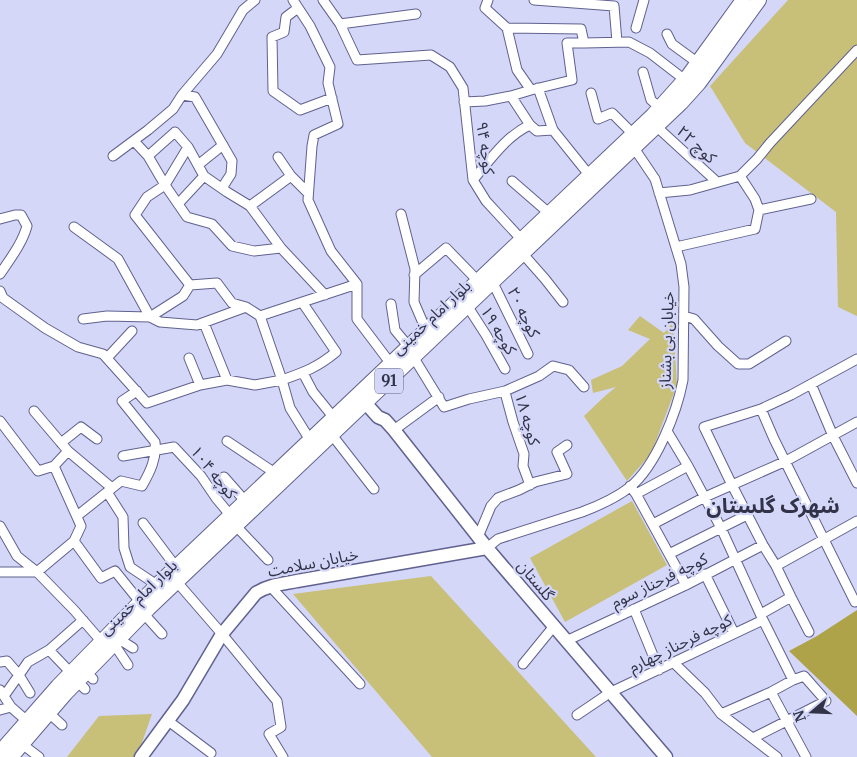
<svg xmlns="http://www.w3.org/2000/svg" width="857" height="757" viewBox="0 0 857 757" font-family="Merriweather,'Noto Sans Arabic',serif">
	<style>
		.green { fill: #c8bf78 }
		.forest { fill: #aea348 }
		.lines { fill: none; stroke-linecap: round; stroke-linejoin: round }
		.street-casing { stroke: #606190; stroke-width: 11 }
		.secondary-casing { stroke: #606190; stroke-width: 15 }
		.primary-casing { stroke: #606190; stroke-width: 16 }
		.street { stroke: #fff; stroke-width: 9 }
		.secondary { stroke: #fff; stroke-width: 12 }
		.primary { stroke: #fff; stroke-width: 14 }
		.labels { text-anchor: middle; stroke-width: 4.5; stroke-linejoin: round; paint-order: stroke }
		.shield { fill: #d4d7f7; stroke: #63647d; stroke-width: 1 }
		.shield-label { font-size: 15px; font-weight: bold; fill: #323349 }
		.street-label { font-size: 16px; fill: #323349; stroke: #d4d7f7 }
		.district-label { font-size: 21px; font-weight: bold; fill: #323349; stroke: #d4d7f7 }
	</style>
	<rect width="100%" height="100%" fill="#d4d7f7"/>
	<path class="green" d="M 788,0 L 857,0 L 857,316 L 838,307 L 836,212 L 745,143 L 710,86 Z
		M 640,316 L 664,333 L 673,322 L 677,385 L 651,454 L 627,481 L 584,416 L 605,396 L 616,387 L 593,393 L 591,380 L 622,366 L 650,339 L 628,330 Z
		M 632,501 L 667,565 L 565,622 L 530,558 Z
		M 431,576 L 596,757 L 432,757 L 293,594 Z
		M 152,714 L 139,751 L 135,757 L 67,757 L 99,716 Z"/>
	<path class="forest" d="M 857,610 L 857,716 L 789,651 L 817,636 Z"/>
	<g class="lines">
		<g class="street-casing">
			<path id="street" d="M 293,0 L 310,26 L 330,67 L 328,83 L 338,124 L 314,135 L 312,146 L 308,200 L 331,251 L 357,284
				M 323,0 L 340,24 L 357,60 L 431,55 L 450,67 L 463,88 L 473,180 L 486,201 L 522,240
				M 488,0 L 485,8 L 507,28 L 517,70 L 531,90 L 511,96 L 530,125 L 537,131 L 553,130 L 590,176
				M 534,0 L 614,6 L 617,42
				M 298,8 L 286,17 L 284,32 L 272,37 L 273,91 L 300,110 L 332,98
				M 340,24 L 416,14
				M 507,28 L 581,29 L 584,43 L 567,43 L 572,80 L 531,90
				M 636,28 L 644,0
				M 667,34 L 672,44 L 698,63
				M 584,43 L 629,42 L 650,53 L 685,80
				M 643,72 L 651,100 L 660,108
				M 538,88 L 553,130
				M 591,93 L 598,119 L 612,113 L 634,135
				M 182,95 L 217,54 L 243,10 L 255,0
				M 464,102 L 485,101 L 511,96
				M 657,127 L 717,182
				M 134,141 L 148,156
				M 188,147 L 175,132 L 148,156 L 165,185 L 187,217 L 212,224 L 232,246 L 254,251 L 281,248 L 325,295
				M 113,156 L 148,130 L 173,109 L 182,95 L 195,97 L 232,161 L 231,174 L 222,188
				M 278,157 L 291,176 L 308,193
				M 198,165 L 223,145
				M 740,176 L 757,159 L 770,143 L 857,50
				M 473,180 C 490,160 506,136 530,125
				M 512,181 L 550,214
				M 659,193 L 690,190 L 740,176 L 755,199 L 759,210 L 811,199
				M 178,204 L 204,176
				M 250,206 L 291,176
				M 401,214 L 415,269 L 414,302 L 426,330
				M 0,219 L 15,215 L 21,215 L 27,226 C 22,244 10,259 0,274
				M 74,227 L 118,259 L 150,317 L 183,296 L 190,285 L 217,283 L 232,303 L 246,307 L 260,316 L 282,380 C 305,372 318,367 336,352 L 302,302
				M 676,247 L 755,229 L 759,210
				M 523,254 L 545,279 L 563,302
				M 414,275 L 446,248 L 478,281
				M 493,283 L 528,354
				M 357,284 L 357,319 L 391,364
				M 190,285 L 135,215 L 147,197 L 165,185 L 188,147 L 204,176 L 227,192 L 250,206 L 281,248
				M 0,291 L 3,298 L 45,328 L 78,347 L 103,354 L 147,403 L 200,385 L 227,380 L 255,385 L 282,380 L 290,408 L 310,440
				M 391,304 L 395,330 L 409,347
				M 468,307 L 486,335 L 505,369
				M 260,316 L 357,284
				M 684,316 L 694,319 L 718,346 L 738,364 L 749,364 L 786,341
				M 83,319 L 107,316 L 150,317 L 160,322 L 197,325 L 246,307
				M 204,323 L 227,380
				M 107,358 L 132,331
				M 189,358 L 200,385
				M 414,358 L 444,407 L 469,399 L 505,391 L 506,396 L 513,422 L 524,454 L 523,466 L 530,485
				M 303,373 L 313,392 L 334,418
				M 811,384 L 833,436 L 857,483
				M 505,391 L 539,376 L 553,366 L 569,370 L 584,387
				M 761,409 L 774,439 L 855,602 L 857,601
				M 34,411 L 68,451
				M 0,421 L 38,471 L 54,466 L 81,526 L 74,541 L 37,572 L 17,556 L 0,526
				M 394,430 L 439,397
				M 667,431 L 688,466 L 721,528 L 763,620 L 793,680
				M 332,435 L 374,489
				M 227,441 L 275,473
				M 61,443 L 81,427 L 97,439
				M 123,456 L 174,447 L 201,476 L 216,498 L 231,516
				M 54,466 L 68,451 L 112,488
				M 224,477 L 246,502
				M 630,486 L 636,494 L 686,585
				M 107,492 L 123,517 L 124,548 L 130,567 L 157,585
				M 636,494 L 688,466
				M 77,516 L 121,481 L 142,486 C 150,472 157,458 155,442 L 122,401 L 137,391
				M 143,523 L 176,567
				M 653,524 L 705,497 L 786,461 L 857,422
				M 236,526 L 268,560
				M 478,537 L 491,506 L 498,498 L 519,490 L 535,482 L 567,474 L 557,452 L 567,445
				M 74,541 L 101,578 L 115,571 L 140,602
				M 487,548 L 498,539 L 582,512 C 598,506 616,498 630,487 C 656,466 677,412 683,380 L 684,287 L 681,264 L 655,179 L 634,148
				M 669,554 L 747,515
				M 776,566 L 857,521
				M 0,572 L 37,572 L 74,610 L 101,641
				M 705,574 L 734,633
				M 177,582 L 222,634 L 277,701 L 281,727 L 269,734 L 283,757
				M 270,586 L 360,684
				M 634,609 L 659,670
				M 144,614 L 162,634
				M 761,614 L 791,597
				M 809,632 L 791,597 L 776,566 L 763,545 L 732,485 L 704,427 L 761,409 L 791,395 L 857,359
				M 119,639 L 133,648
				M 566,641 L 686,585 L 763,545
				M 114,644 L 128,665
				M 49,650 L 71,673
				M 0,662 L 7,661 L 19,675 L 28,662 L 49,650 L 83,620
				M 674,663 L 705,693 L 721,714 L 777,757
				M 523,664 L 554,626
				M 86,672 L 93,679
				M 77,681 L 85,689
				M 0,690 L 11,707 L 27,721
				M 771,692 L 806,757
				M 4,696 L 19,675 L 30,693
				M 0,710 L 11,707
				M 49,713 L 62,725
				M 721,714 L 771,692 L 793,680 L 804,676 L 826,701 L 753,738
				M 577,715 L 611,692 L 763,620
				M 167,720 L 211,753
				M 22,744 L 39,757"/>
		</g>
		<g class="secondary-casing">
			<path id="secondary" d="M 359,396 L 378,417 L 385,420 L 394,430 L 487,548 L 666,757
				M 141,757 L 183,700 L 222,634 L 256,593 C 268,585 282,584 297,581 L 487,548"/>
		</g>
		<g class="primary-casing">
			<path id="primary" d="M 0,752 L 58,686 L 157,585 L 653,115 L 688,76 L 743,0
				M 11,757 L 66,693 L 148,609 L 681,103 L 699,83 L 759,0"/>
		</g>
		<use href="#street" class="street"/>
		<use href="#secondary" class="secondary"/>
		<use href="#primary" class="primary"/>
	</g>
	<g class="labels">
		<rect class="shield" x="375" y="368.5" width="28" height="25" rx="4"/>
		<g class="shield-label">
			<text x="389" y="386">91</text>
		</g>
		<g class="street-label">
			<text transform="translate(697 144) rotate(43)" y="6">کوچ ۲۲</text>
			<text transform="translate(486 148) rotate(82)" y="6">کوچه ۹۴</text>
			<text transform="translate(524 312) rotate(64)" y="6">کوچه ۲۰</text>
			<text transform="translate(431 317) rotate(-43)" y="6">بلوار امام خمینی</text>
			<text transform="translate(499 330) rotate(59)" y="6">کوچه ۱۹</text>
			<text transform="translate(666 340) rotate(-88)" y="6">خیابان بی بشناز</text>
			<text transform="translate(528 419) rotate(74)" y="6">کوچه ۱۸</text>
			<text transform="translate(214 472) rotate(51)" y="6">کوچه ۱۰۴</text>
			<text transform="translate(313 562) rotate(-11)" y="6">خیابان سلامت</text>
			<text transform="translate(536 580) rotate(50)" y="6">گلستان</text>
			<text transform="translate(659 580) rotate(-26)" y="6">کوچه فرحناز سوم</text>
			<text transform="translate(138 597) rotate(-44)" y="6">بلوار امام خمینی</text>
			<text transform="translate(680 643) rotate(-26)" y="6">کوچه فرحناز چهارم</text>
		</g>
		<g class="district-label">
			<text x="773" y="513">شهرک گلستان</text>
		</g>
	</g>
	<g transform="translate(812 712) rotate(251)" stroke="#d4d7f7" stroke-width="4" paint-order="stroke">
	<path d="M0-4L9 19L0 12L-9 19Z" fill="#323349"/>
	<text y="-8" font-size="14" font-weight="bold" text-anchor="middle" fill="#323349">N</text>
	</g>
</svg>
